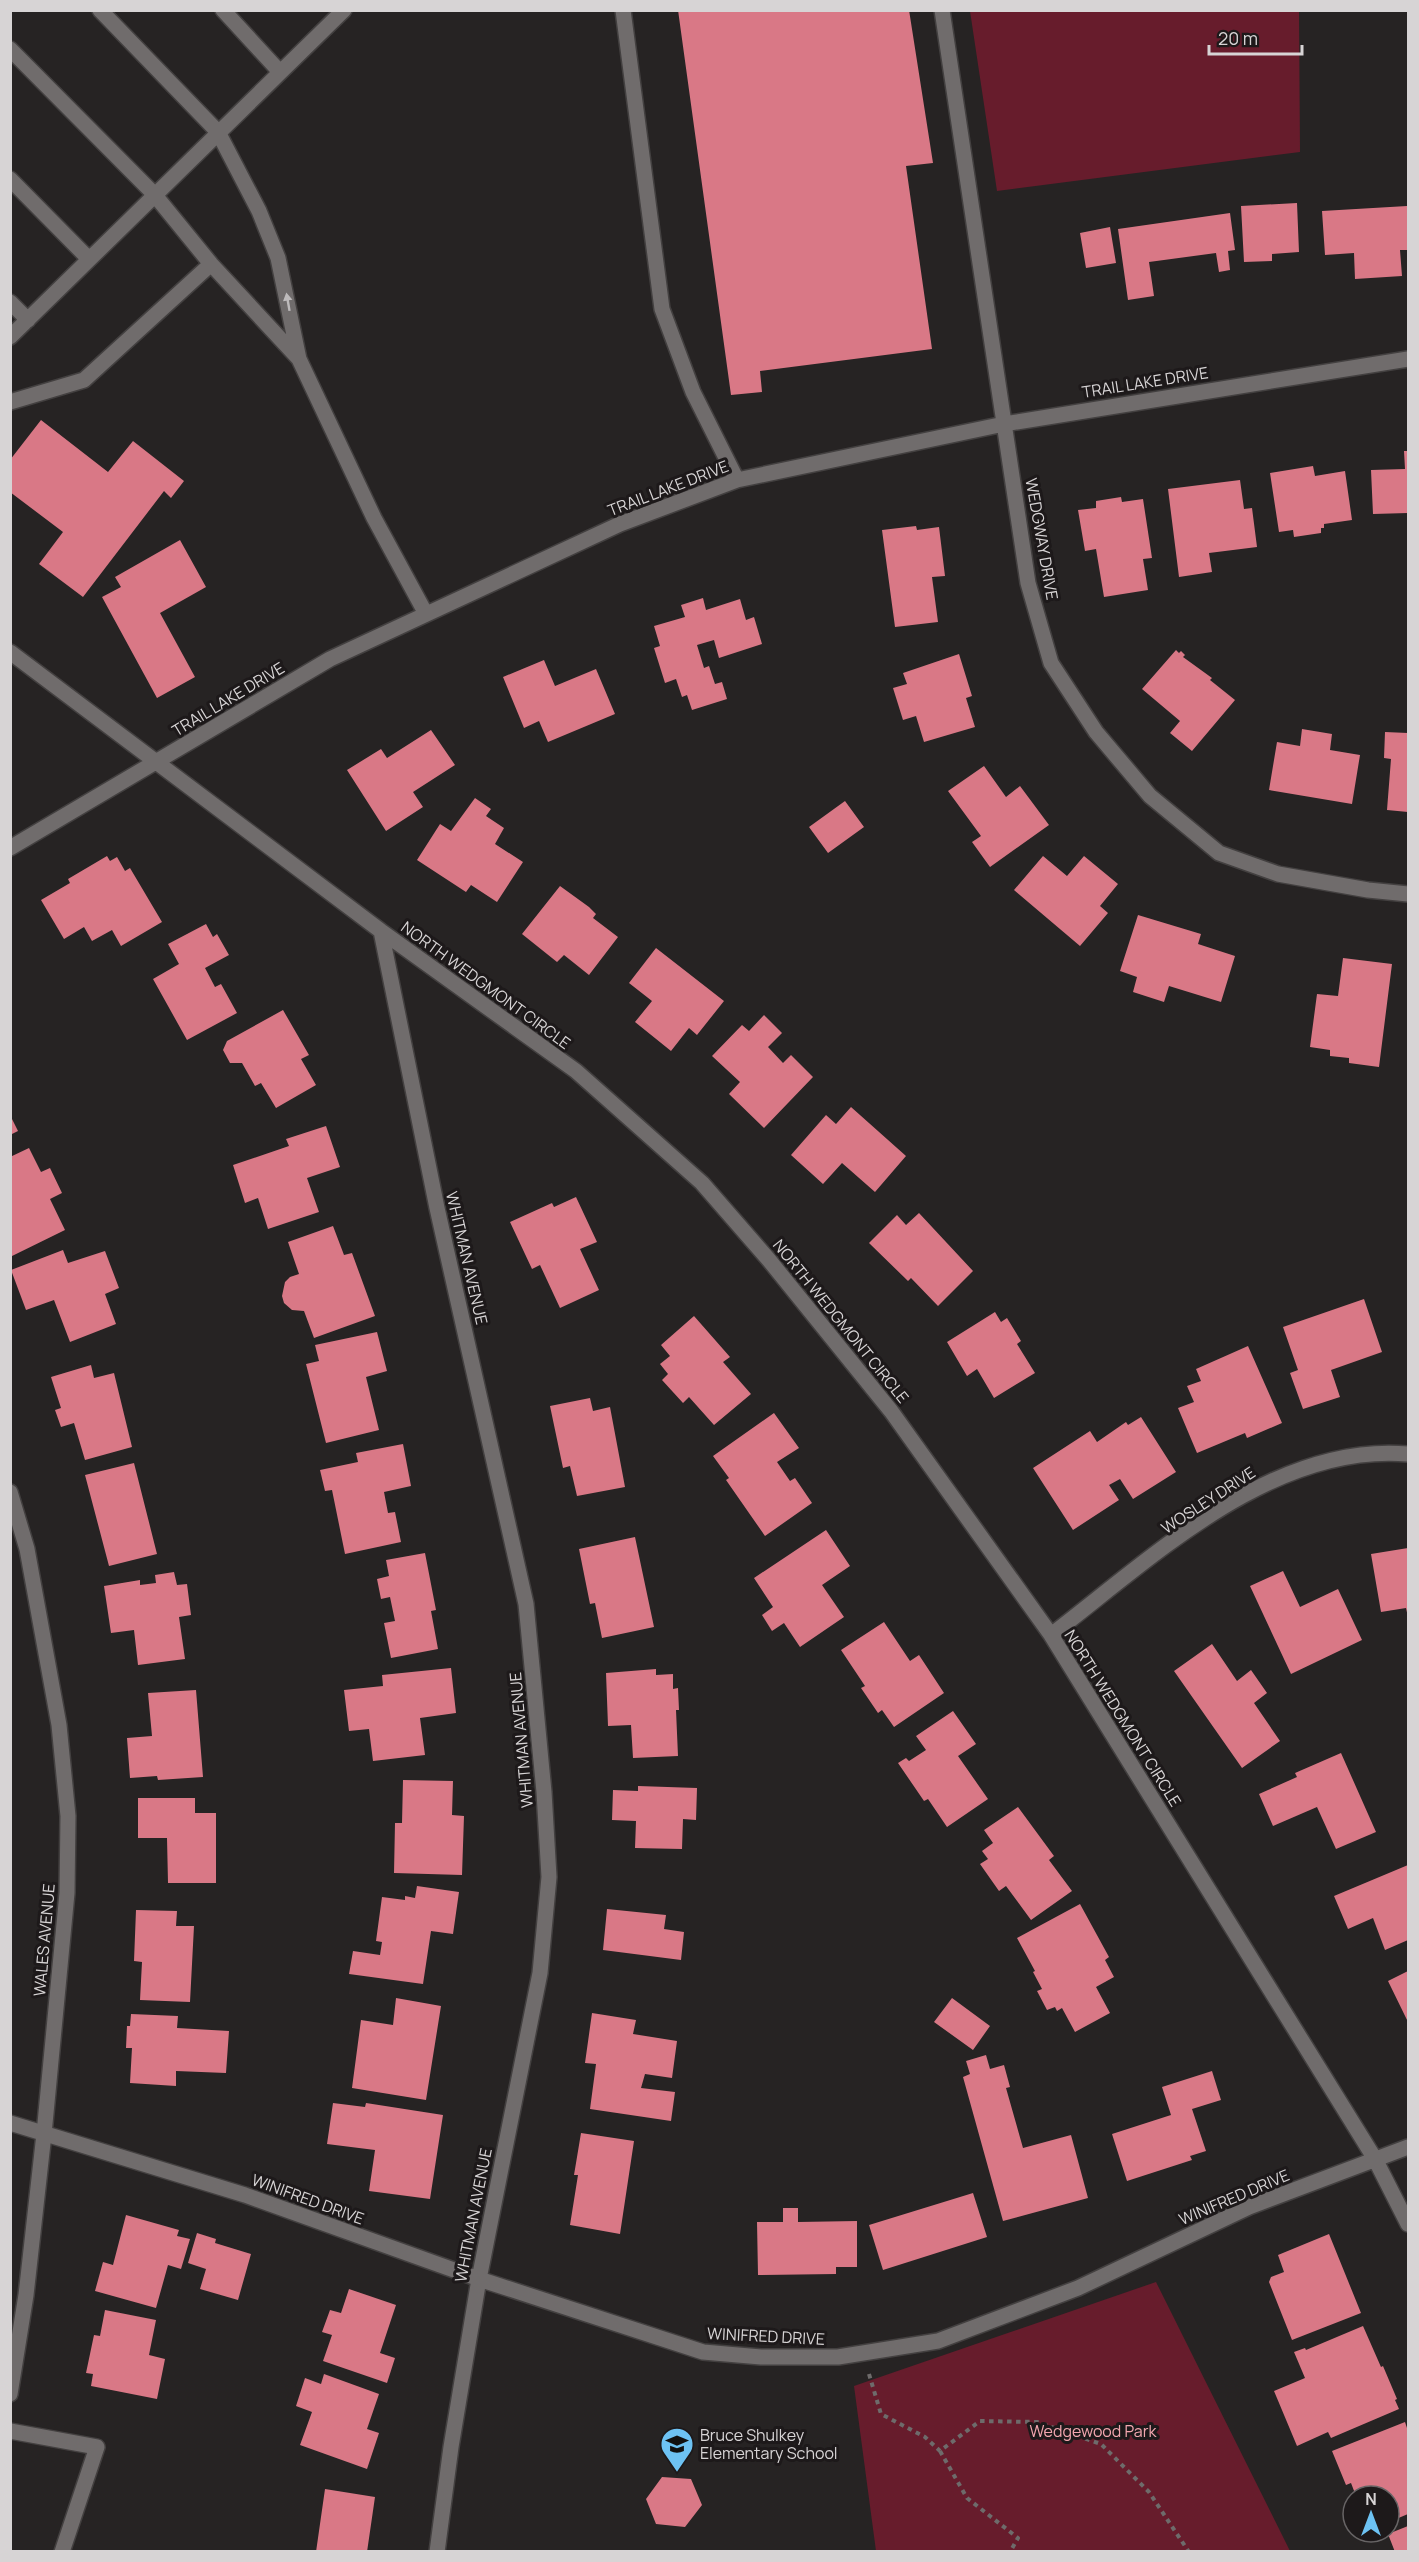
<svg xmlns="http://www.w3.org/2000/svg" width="1419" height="2562" viewBox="0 0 1419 2562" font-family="Manrope,sans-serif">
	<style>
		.green { fill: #671c2c }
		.building { fill: #d97886 }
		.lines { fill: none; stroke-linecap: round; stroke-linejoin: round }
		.minor-casing { stroke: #434040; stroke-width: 18 }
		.path { stroke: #6e6b6b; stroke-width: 4; stroke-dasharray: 4.5 4.5; stroke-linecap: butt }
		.minor { stroke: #706c6c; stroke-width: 15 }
		.oneway { fill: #bdbabb }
		.labels { text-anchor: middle; stroke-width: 6; stroke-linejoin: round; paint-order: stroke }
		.street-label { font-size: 16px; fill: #d7d4d5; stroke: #1d191a }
		.park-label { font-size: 16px; fill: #f3a6af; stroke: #1d191a }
		.poi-label { font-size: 16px; fill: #d7d4d5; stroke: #1d191a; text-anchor: start }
	</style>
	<rect width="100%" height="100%" fill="#262323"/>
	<path class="green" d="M 970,11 L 1299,11 L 1300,152 L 997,191 Z
		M 1156,2282 L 1290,2551 L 876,2551 L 854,2386 Z"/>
	<path class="building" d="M 678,10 L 909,10 L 933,163 L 906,166 L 932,349 L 760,371 L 762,392 L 731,395 Z
		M 1297,203 L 1299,252 L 1272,254 L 1272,261 L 1244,262 L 1241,206 Z
		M 1407,206 L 1408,250 L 1400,250 L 1402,276 L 1355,279 L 1354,253 L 1325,255 L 1322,211 Z
		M 1230,213 L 1235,250 L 1228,251 L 1230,270 L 1219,272 L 1216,253 L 1149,262 L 1154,296 L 1128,300 L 1118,229 Z
		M 1110,227 L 1116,263 L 1086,268 L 1080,233 Z
		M 41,420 L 108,472 L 133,441 L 184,481 L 171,498 L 164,491 L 83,597 L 39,564 L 63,532 L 10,492 L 10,460 Z
		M 1404,451 L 1408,451 L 1408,513 L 1373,514 L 1371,470 L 1405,469 Z
		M 1313,466 L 1315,476 L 1345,471 L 1352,520 L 1324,524 L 1324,528 L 1321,528 L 1321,533 L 1294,537 L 1293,530 L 1279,532 L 1270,473 Z
		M 1240,480 L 1244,509 L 1252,508 L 1257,547 L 1209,553 L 1212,572 L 1179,577 L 1168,489 Z
		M 1121,497 L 1122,502 L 1143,499 L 1152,558 L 1143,559 L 1148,590 L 1104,597 L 1096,549 L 1085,551 L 1078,510 L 1096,508 L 1096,501 Z
		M 916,526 L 917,530 L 939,527 L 945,576 L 932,577 L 938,622 L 895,627 L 882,530 Z
		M 180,540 L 206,587 L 160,613 L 195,677 L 157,698 L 102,597 L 121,587 L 115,577 Z
		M 703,598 L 706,610 L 740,599 L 746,620 L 754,617 L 762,644 L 719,658 L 714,640 L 697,645 L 704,668 L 709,666 L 715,684 L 722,682 L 727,699 L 692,710 L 687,695 L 682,697 L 676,679 L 665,683 L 654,648 L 660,646 L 654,626 L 685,617 L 681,605 Z
		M 1176,650 L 1179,653 L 1181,651 L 1185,655 L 1183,657 L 1212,678 L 1210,680 L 1235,700 L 1192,751 L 1170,733 L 1180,721 L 1142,689 Z
		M 959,654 L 972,696 L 966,698 L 975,727 L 924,742 L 916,716 L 903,720 L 893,688 L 907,684 L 903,673 Z
		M 544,660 L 555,686 L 596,669 L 615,714 L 548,742 L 539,721 L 524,728 L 503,677 Z
		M 1302,729 L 1332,734 L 1330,750 L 1360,755 L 1352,804 L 1269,790 L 1277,742 L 1300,746 Z
		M 431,730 L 455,765 L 413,792 L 423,807 L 386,831 L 347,770 L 381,749 L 387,758 Z
		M 1385,732 L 1408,733 L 1408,812 L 1387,810 L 1391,759 L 1384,758 Z
		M 984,766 L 1006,797 L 1020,786 L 1049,825 L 990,867 L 972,842 L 981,836 L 948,791 Z
		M 475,798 L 491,809 L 486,816 L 504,828 L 495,844 L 523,862 L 497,902 L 471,885 L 466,892 L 417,860 L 440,824 L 451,831 Z
		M 845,801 L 864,827 L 828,853 L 809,827 Z
		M 107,856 L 110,861 L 117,857 L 125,871 L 130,868 L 162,922 L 121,946 L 112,930 L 92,941 L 84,927 L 64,939 L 41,900 L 70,883 L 68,879 Z
		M 1043,856 L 1067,876 L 1084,856 L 1118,884 L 1100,906 L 1108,913 L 1080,946 L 1014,890 Z
		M 560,886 L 589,907 L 596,914 L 593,918 L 618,937 L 589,975 L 564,955 L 557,962 L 522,934 Z
		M 1138,915 L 1201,934 L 1198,944 L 1235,956 L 1221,1002 L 1169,986 L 1164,1002 L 1133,992 L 1137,977 L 1120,971 Z
		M 206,924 L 213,937 L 217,934 L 229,955 L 205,968 L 215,987 L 221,984 L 237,1013 L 187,1040 L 153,979 L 179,964 L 168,944 Z
		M 656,948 L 724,1001 L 697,1035 L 689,1028 L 671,1051 L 635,1022 L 652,1001 L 629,983 Z
		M 1343,958 L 1392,964 L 1379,1067 L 1349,1063 L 1349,1058 L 1330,1056 L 1330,1050 L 1310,1047 L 1317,994 L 1338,996 Z
		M 283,1010 L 309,1055 L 301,1059 L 316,1085 L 276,1108 L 261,1083 L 255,1086 L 242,1063 L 230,1063 L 223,1050 L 227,1041 Z
		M 764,1015 L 782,1033 L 768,1047 L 783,1063 L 791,1055 L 813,1077 L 764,1128 L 729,1094 L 740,1082 L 712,1056 L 742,1025 L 749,1031 Z
		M 851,1107 L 906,1156 L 875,1192 L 842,1163 L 823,1184 L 791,1155 L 826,1115 L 836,1124 Z
		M 10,1115 L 18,1131 L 10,1135 Z
		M 326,1126 L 340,1167 L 307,1178 L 319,1212 L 268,1229 L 258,1198 L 245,1203 L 233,1165 L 289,1146 L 286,1139 Z
		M 29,1148 L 41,1172 L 50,1168 L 62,1193 L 50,1199 L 65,1230 L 10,1257 L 10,1157 Z
		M 576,1197 L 597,1242 L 580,1249 L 599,1290 L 560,1308 L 540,1265 L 532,1269 L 510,1222 L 552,1203 L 554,1207 Z
		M 919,1213 L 973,1271 L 938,1306 L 911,1278 L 908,1281 L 869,1243 L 897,1215 L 906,1225 Z
		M 333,1226 L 344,1255 L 352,1253 L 375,1316 L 314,1338 L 304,1311 L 292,1310 L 284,1303 L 282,1296 L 285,1282 L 290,1277 L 299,1274 L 288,1242 Z
		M 63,1250 L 68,1263 L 105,1251 L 119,1288 L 105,1294 L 116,1324 L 70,1342 L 54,1300 L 26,1310 L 11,1270 Z
		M 1364,1299 L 1382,1352 L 1331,1370 L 1340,1397 L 1303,1409 L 1290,1373 L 1298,1370 L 1283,1327 Z
		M 995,1312 L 1001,1322 L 1007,1318 L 1021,1341 L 1017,1344 L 1035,1373 L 994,1398 L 977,1369 L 967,1376 L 947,1342 Z
		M 694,1316 L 730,1357 L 723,1362 L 751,1394 L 714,1425 L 689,1397 L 683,1403 L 662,1380 L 668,1374 L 660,1364 L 670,1356 L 661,1345 Z
		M 377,1332 L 387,1371 L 366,1377 L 379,1430 L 326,1443 L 306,1364 L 319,1361 L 315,1345 Z
		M 1248,1346 L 1282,1423 L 1247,1438 L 1245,1433 L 1197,1453 L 1178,1408 L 1194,1402 L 1187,1386 L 1201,1381 L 1196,1369 Z
		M 91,1365 L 94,1378 L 114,1373 L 132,1447 L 85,1460 L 74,1423 L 61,1427 L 55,1410 L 61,1408 L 51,1377 Z
		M 590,1398 L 593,1411 L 610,1407 L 625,1487 L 577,1496 L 570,1466 L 563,1468 L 550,1406 Z
		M 774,1413 L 799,1448 L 777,1462 L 790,1481 L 795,1478 L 812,1503 L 765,1536 L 726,1480 L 729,1478 L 713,1456 Z
		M 1141,1417 L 1176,1472 L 1133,1499 L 1120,1479 L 1109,1485 L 1119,1500 L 1073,1530 L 1033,1468 L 1090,1431 L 1097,1442 L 1126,1422 L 1128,1425 Z
		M 403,1444 L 411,1486 L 384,1492 L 388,1513 L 395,1512 L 401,1542 L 345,1554 L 332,1490 L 325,1491 L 320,1470 L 358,1462 L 356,1453 Z
		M 134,1463 L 157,1554 L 109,1566 L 85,1475 Z
		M 826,1530 L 850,1566 L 822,1585 L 844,1617 L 800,1647 L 784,1623 L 772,1631 L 762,1615 L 773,1607 L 754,1578 Z
		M 635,1537 L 654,1627 L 602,1638 L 595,1603 L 590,1604 L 579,1549 Z
		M 1408,1548 L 1408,1617 L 1406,1608 L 1381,1612 L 1371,1554 Z
		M 425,1553 L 436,1610 L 431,1611 L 438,1649 L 391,1658 L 384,1623 L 395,1621 L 390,1597 L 381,1599 L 377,1579 L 389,1576 L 386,1560 Z
		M 1283,1571 L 1300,1607 L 1338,1589 L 1362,1640 L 1291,1674 L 1250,1586 Z
		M 174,1572 L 177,1585 L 187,1584 L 191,1615 L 179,1617 L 185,1659 L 138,1665 L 134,1630 L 111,1633 L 104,1586 L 140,1580 L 140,1585 L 156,1583 L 155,1575 Z
		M 884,1622 L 910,1661 L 919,1655 L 944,1693 L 894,1727 L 882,1710 L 878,1713 L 861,1688 L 865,1686 L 841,1650 Z
		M 1212,1644 L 1237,1681 L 1251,1670 L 1267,1693 L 1254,1703 L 1280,1741 L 1242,1768 L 1174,1671 Z
		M 451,1668 L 456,1713 L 420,1718 L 425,1755 L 373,1761 L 369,1729 L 349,1731 L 344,1690 L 383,1686 L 382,1675 Z
		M 656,1669 L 656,1675 L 673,1674 L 673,1689 L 678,1688 L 679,1710 L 676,1710 L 678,1756 L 633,1758 L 631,1725 L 608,1726 L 606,1673 Z
		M 196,1690 L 203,1777 L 158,1780 L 157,1776 L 130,1778 L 127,1738 L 152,1736 L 148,1693 Z
		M 953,1711 L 976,1744 L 958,1756 L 988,1799 L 947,1827 L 928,1799 L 924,1801 L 898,1763 L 906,1758 L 909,1761 L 926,1750 L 916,1736 Z
		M 1341,1753 L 1376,1832 L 1336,1849 L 1317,1807 L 1273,1826 L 1259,1794 L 1297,1777 L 1295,1773 Z
		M 403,1780 L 453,1781 L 452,1815 L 464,1816 L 462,1875 L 394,1873 L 395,1823 L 402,1823 Z
		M 638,1786 L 697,1788 L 696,1820 L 683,1819 L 682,1849 L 635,1848 L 636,1821 L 612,1820 L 613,1790 L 638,1791 Z
		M 138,1798 L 195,1798 L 195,1813 L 216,1813 L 216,1883 L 168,1883 L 167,1838 L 138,1838 Z
		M 1018,1807 L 1054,1856 L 1049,1860 L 1072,1891 L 1031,1920 L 1006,1886 L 999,1891 L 980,1864 L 988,1859 L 982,1851 L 993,1843 L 984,1830 Z
		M 1408,1865 L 1408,1940 L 1385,1950 L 1373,1918 L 1348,1929 L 1334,1896 Z
		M 417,1886 L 459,1892 L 453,1934 L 431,1931 L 423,1984 L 349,1974 L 353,1951 L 380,1955 L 382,1942 L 376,1941 L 382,1897 L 405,1900 L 405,1896 L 415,1898 Z
		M 1080,1904 L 1109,1957 L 1105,1960 L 1114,1977 L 1096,1987 L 1110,2013 L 1075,2032 L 1062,2008 L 1057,2011 L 1055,2007 L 1047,2010 L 1037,1991 L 1042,1989 L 1033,1972 L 1035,1971 L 1017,1938 Z
		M 607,1909 L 666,1915 L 664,1929 L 684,1932 L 681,1960 L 603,1950 Z
		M 136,1910 L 177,1911 L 176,1926 L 194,1926 L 190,2002 L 140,2000 L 142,1962 L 134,1961 Z
		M 1408,1971 L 1408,2022 L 1388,1981 Z
		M 396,1998 L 441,2006 L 426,2100 L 352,2088 L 361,2020 L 393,2025 Z
		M 952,1998 L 990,2026 L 973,2050 L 934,2022 Z
		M 592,2013 L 636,2020 L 633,2034 L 677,2041 L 672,2078 L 645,2074 L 641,2088 L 675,2092 L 671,2121 L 590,2109 L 596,2064 L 585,2063 Z
		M 131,2014 L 178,2016 L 177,2028 L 229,2031 L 226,2073 L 176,2071 L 176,2086 L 130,2083 L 132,2048 L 126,2048 L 127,2026 L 130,2026 Z
		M 986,2055 L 990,2069 L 1004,2065 L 1010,2087 L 1006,2088 L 1023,2148 L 1071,2135 L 1088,2198 L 1003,2221 L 963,2077 L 970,2074 L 966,2061 Z
		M 1212,2071 L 1221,2100 L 1192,2109 L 1206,2151 L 1190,2156 L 1192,2160 L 1127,2181 L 1112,2134 L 1171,2115 L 1162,2087 Z
		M 333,2103 L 365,2107 L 366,2103 L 443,2115 L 430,2199 L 369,2191 L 375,2150 L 327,2144 Z
		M 581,2133 L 634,2141 L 620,2234 L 570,2225 L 578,2175 L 574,2175 Z
		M 973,2193 L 987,2237 L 883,2270 L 869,2225 Z
		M 783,2208 L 798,2208 L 798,2222 L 857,2221 L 857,2267 L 836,2267 L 836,2274 L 758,2275 L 757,2222 L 783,2222 Z
		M 126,2215 L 179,2230 L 177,2236 L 190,2239 L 181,2269 L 168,2265 L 156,2308 L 95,2291 L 103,2262 L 113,2265 Z
		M 197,2233 L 216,2239 L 215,2243 L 251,2254 L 238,2300 L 200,2289 L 206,2269 L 188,2263 Z
		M 1329,2234 L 1361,2313 L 1292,2340 L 1269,2282 L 1271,2277 L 1284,2272 L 1278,2255 Z
		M 349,2289 L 396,2305 L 380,2353 L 395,2358 L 387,2383 L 323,2361 L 332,2335 L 322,2332 L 330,2310 L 341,2313 Z
		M 105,2310 L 156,2320 L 149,2355 L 165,2359 L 157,2399 L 91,2386 L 93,2374 L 86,2373 L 94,2335 L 100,2336 Z
		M 1363,2326 L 1381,2367 L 1383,2366 L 1397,2399 L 1395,2400 L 1399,2409 L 1331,2438 L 1328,2432 L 1297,2446 L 1274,2391 L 1305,2378 L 1294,2352 L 1305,2348 L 1306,2350 Z
		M 324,2374 L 379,2394 L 367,2429 L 379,2433 L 367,2469 L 300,2445 L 312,2412 L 296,2406 L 305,2378 L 321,2384 Z
		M 1405,2422 L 1408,2431 L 1408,2514 L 1389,2522 L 1389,2496 L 1356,2496 L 1351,2483 L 1346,2485 L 1332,2451 Z
		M 662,2477 L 691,2479 L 702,2505 L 685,2527 L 656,2524 L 646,2499 Z
		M 325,2489 L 375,2497 L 367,2552 L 316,2552 Z
		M 1408,2526 L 1408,2552 L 1395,2552 L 1388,2534 Z"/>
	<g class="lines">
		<g class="minor-casing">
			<path id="minor" d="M 100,10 L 218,132 L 259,211 L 278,258 L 299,359
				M 223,10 L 280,72
				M 623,10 L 662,309 L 693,392 L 737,480
				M 942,10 L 1028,583 L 1051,663 L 1096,732 L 1150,796 L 1219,853 L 1278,874 L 1368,890 L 1408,894
				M 10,49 L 154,194 L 211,264 L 299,359 L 374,518 L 426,614
				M 10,179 L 89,259
				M 10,302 L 28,320
				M 10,337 L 344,10
				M 10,402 L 84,380 L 211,264
				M 10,652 L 381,931 L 576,1071 L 702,1183 L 769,1260 L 891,1411 L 1051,1635 L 1375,2159 L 1408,2224
				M 10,848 L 330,659 L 620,524 L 737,480 L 1004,424 L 1408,359
				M 381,931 L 437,1208 L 526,1604 L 544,1792 L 549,1877 L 540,1973 L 479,2279 L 451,2447 L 437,2552
				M 10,1492 L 27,1549 L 59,1725 L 68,1816 L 67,1893 L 44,2134 L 26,2295 L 10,2394
				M 1051,1635 C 1152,1558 1272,1442 1408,1454
				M 10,2123 L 245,2195 L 479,2279 L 703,2352 L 761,2357 L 838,2357 L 938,2341 L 1078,2288 L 1249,2207 L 1408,2147
				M 10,2431 L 97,2447 L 62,2552"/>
		</g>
		<path class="path" d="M 869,2374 L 881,2414 L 925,2437 L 940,2451 L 980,2421 L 1037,2422 L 1101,2444 L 1149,2492 L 1189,2552
			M 940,2451 L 967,2498 L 1018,2538 L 1010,2552"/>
		<use href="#minor" class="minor"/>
	</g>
	<defs><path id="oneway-solid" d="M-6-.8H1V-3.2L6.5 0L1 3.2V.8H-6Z" transform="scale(1.5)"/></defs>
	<use class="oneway" href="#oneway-solid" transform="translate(288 302) rotate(-100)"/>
	<defs>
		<g id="school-pin" transform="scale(1.725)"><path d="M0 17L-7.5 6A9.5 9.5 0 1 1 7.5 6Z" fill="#6dc2f3" stroke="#1d191a"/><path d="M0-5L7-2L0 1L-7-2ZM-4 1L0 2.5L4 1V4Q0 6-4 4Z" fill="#111"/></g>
	</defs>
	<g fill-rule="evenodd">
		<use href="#school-pin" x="677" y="2444"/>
	</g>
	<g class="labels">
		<g class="street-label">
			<text transform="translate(1145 382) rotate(-9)" y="6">TRAIL LAKE DRIVE</text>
			<text transform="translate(668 488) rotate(-21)" y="6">TRAIL LAKE DRIVE</text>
			<text transform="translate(1042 539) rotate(80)" y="6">WEDGWAY DRIVE</text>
			<text transform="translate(228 699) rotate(-31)" y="6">TRAIL LAKE DRIVE</text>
			<text transform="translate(486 985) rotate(36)" y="6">NORTH WEDGMONT CIRCLE</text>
			<text transform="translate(467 1258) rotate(77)" y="6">WHITMAN AVENUE</text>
			<text transform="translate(841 1321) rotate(51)" y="6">NORTH WEDGMONT CIRCLE</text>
			<text transform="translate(1208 1500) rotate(-33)" y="6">WOSLEY DRIVE</text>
			<text transform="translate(1123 1718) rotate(58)" y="6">NORTH WEDGMONT CIRCLE</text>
			<text transform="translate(521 1740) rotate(-95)" y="6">WHITMAN AVENUE</text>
			<text transform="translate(44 1940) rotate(-85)" y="6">WALES AVENUE</text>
			<text transform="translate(1234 2197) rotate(-23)" y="6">WINIFRED DRIVE</text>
			<text transform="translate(308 2199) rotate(20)" y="6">WINIFRED DRIVE</text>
			<text transform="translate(473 2215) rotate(-79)" y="6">WHITMAN AVENUE</text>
			<text transform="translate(766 2336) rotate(3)" y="6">WINIFRED DRIVE</text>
		</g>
		<g class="park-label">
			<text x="1093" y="2437">Wedgewood Park</text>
		</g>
		<g class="poi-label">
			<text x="700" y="2441">Bruce Shulkey<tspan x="700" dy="18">Elementary School</tspan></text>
		</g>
	</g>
	<rect width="1419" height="2562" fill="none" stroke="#d7d4d5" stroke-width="24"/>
	<g transform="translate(1371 2514)"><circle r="28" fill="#1d191a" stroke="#676465" stroke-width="1.5"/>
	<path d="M0-4.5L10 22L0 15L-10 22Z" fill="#6dc2f3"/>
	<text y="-9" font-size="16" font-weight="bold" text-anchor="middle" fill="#d7d4d5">N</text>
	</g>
	<path d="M1209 45v9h93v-9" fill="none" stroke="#d7d4d5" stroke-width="3"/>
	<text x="1218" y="45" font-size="18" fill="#d7d4d5" stroke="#1d191a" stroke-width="4.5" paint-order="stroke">20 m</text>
</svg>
